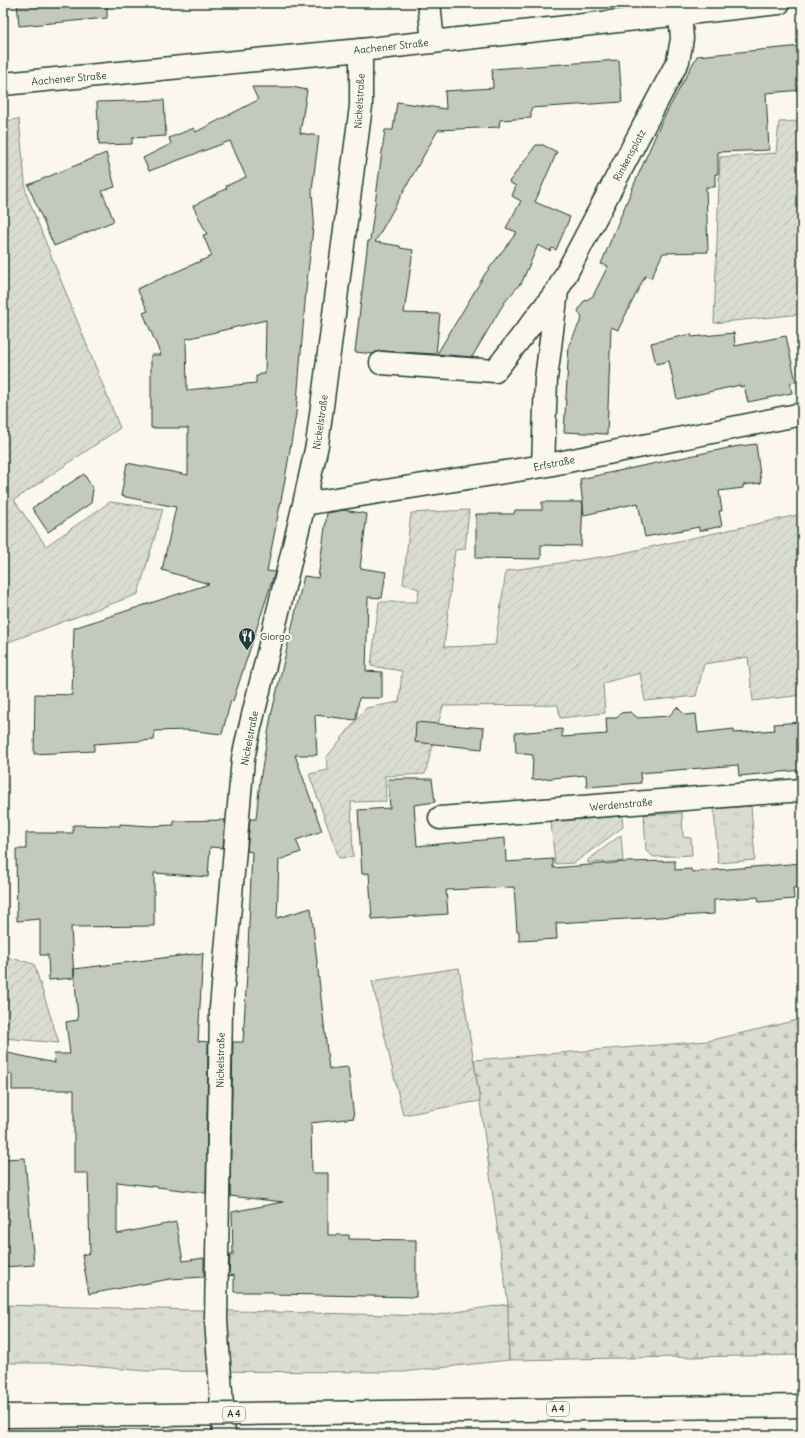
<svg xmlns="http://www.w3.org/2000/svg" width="805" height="1438" viewBox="0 0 805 1438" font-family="Delius,sans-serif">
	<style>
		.grass { fill: url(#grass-tufts); stroke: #7d8c82 }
		.forest { fill: url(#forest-firs); stroke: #7d8c82 }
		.garden { fill: url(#garden-furrows); stroke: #7d8c82 }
		.building { fill: #c4c9be; stroke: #1f3d34; fill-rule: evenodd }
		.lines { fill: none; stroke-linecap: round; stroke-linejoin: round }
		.minor-casing { stroke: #1f3d34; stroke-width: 25 }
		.secondary-casing { stroke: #1f3d34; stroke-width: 25 }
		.motorway-casing { stroke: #1f3d34; stroke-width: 25 }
		.minor { stroke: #fbf7ec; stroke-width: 22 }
		.secondary { stroke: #fbf7ec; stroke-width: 22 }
		.motorway { stroke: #fbf7ec; stroke-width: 22 }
		.motorway-bridge-casing { stroke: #1f3d34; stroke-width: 25; stroke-linecap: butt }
		.motorway-bridge { stroke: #fbf7ec; stroke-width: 22 }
		.labels { text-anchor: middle; stroke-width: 4; stroke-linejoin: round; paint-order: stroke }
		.shield { fill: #fbf7ec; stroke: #61756b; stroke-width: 1 }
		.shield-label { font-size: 9px; font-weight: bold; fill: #1f3d34 }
		.street-label { font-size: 10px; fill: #1f3d34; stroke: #fbf7ec }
		.poi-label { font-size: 10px; fill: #1f3d34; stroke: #fbf7ec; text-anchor: start }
	</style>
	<defs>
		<pattern id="grass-tufts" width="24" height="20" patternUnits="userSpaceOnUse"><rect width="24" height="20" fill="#dbdcd1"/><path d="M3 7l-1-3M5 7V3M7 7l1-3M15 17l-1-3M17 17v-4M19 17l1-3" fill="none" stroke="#bcbeb4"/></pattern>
		<pattern id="forest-firs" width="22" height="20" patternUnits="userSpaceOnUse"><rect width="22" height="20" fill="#dbdcd1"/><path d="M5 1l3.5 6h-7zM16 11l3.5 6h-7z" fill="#bcbeb4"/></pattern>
		<pattern id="garden-furrows" width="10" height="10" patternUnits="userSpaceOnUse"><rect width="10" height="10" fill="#dbdcd1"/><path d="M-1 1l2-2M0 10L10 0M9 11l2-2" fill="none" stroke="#bcbeb4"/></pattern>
	</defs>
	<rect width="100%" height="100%" fill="#fbf7ec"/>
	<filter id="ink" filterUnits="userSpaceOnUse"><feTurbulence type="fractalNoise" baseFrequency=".025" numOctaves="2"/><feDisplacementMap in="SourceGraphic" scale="8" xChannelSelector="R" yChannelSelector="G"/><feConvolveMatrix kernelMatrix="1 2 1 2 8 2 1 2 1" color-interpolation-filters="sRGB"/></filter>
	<g filter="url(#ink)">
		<path class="grass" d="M 751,806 L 755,860 L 718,863 L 714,809 Z
			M 682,813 L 683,837 L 691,838 L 692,855 L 654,857 L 646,851 L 644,815 Z
			M 621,835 L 623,861 L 588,863 L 588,860 Z
			M 508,1304 L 509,1360 L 403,1372 L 146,1371 L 55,1363 L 3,1363 L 3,1305 L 430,1316 Z"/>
		<path class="forest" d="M 802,1019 L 802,1355 L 509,1360 L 508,1304 L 474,1060 L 708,1041 Z"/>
		<path class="garden" d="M 19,119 L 26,193 L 120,428 L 14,500 L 46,546 L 110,502 L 163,509 L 138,594 L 3,644 L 6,787 L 3,804 L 3,121 Z
			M 802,121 L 802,314 L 714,323 L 720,157 L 776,153 L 779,122 Z
			M 469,510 L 465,549 L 455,550 L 444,647 L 495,645 L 506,571 L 614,555 L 802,514 L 802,695 L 753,701 L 748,657 L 704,664 L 696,696 L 645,701 L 640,673 L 603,683 L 605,713 L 560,718 L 558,705 L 443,706 L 425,774 L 385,776 L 386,801 L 351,802 L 353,857 L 339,858 L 309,774 L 328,770 L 326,758 L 366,708 L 399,702 L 402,671 L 371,666 L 379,602 L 417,602 L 419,589 L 403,584 L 411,513 Z
			M 622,816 L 623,827 L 574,863 L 555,864 L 551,822 Z
			M 3,956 L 34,964 L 59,1043 L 3,1038 Z
			M 459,968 L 480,1101 L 403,1115 L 372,981 Z"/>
		<path class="building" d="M 17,3 L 107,3 L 107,18 L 19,26 Z
			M 802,46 L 802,90 L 766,93 L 769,150 L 718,152 L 718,174 L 715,174 L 715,187 L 706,187 L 708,252 L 663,253 L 651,278 L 645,276 L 618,330 L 611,327 L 607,434 L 564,432 L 569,345 L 582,318 L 578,311 L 583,302 L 593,296 L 608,266 L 601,264 L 633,187 L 661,123 L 697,56 Z
			M 619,60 L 622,102 L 531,108 L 531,118 L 500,120 L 499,127 L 438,130 L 375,242 L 400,246 L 400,248 L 413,250 L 404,313 L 440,314 L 436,354 L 382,351 L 376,352 L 373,354 L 355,352 L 365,266 L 368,241 L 370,241 L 385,130 L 393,130 L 397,102 L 446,109 L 445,91 L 493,88 L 492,69 Z
			M 252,87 L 292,87 L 307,90 L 300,133 L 319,136 L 313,181 L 312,192 L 314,219 L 306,290 L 296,414 L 284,485 L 267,571 L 275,572 L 233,701 L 231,700 L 222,734 L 187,730 L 155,731 L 154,740 L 94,744 L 94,751 L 34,754 L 35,694 L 72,695 L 74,628 L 209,584 L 162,570 L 176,507 L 121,496 L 127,463 L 188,475 L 188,428 L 151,428 L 151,355 L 161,355 L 143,313 L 148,311 L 137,289 L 212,256 L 203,235 L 207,234 L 193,206 L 227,188 L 226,186 L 246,177 L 230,141 L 149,171 L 143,158 L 171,144 L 169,138 L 194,128 L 196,132 L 258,100 ZM 266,320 L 265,374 L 260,374 L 259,376 L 256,376 L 256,383 L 187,390 L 186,339 Z
			M 164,100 L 166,136 L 132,138 L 132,144 L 99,145 L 97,102 Z
			M 536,145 L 543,145 L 557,152 L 535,202 L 570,217 L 556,250 L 552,248 L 550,251 L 538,245 L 521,284 L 520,284 L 504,303 L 472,357 L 437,354 L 485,274 L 517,232 L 506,228 L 521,201 L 512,196 L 516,186 L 509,182 Z
			M 106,153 L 115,187 L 102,191 L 114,221 L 54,246 L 28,185 Z
			M 734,333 L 735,346 L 786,336 L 796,382 L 790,383 L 792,393 L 748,402 L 744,386 L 740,387 L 740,385 L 677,399 L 669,361 L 656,364 L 651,343 L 691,334 L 692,337 Z
			M 756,444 L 761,483 L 743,485 L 743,488 L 719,491 L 722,511 L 719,511 L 722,526 L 699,531 L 699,527 L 645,537 L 638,503 L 584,515 L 580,479 L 733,447 Z
			M 84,474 L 93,489 L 91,503 L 48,532 L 32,508 Z
			M 542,502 L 583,502 L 581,546 L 541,545 L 541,559 L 476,558 L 476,514 L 514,514 L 515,510 L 542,510 Z
			M 344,510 L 367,514 L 360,568 L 386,572 L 382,598 L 368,597 L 366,671 L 382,672 L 382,698 L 359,698 L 356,720 L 315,715 L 317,755 L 295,755 L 322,831 L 296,840 L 301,852 L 279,860 L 277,918 L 311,908 L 329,1069 L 348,1067 L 354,1118 L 311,1123 L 312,1173 L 328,1173 L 328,1235 L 349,1235 L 349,1239 L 416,1240 L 416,1297 L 273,1294 L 273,1292 L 234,1292 L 234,1275 L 229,1276 L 230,1255 L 233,1255 L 232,1212 L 283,1202 L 230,1196 L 233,1042 L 243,1042 L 247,973 L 252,852 L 247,851 L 250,819 L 256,819 L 260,780 L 271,716 L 304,576 L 318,578 L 327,513 Z
			M 677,707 L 685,715 L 696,714 L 698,733 L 734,729 L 734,733 L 775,730 L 774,724 L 802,722 L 802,770 L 739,776 L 738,765 L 640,773 L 641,783 L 587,787 L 586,775 L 532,780 L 533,755 L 516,753 L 515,733 L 562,729 L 562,737 L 607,734 L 606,718 L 617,718 L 621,713 L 630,712 L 638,718 L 669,716 Z
			M 416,722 L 484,728 L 482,749 L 415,742 Z
			M 388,779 L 432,779 L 435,802 L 414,805 L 417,846 L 505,838 L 506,862 L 553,859 L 553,868 L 625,862 L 675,861 L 675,870 L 691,869 L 692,872 L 802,863 L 802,887 L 793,888 L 794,899 L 759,902 L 758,897 L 714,900 L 714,914 L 556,923 L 557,939 L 519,941 L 519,931 L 517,931 L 514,887 L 446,890 L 448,914 L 372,919 L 369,873 L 362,874 L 358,810 L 390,808 Z
			M 225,820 L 223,848 L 210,847 L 208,877 L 154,873 L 154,926 L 71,927 L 74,978 L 49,980 L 48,955 L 40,955 L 40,919 L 17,921 L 16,849 L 26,849 L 26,833 L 73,833 L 73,825 L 120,826 L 120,824 L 150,826 L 174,825 L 174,821 Z
			M 203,953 L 198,1041 L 208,1042 L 206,1193 L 117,1182 L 117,1234 L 176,1222 L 183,1261 L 204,1258 L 204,1277 L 170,1279 L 89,1294 L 82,1255 L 90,1253 L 88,1173 L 74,1173 L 74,1090 L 12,1090 L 12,1074 L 3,1073 L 3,1052 L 55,1063 L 54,1054 L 70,1054 L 66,1022 L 78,1020 L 74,969 Z
			M 25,1158 L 34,1265 L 3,1267 L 3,1159 Z"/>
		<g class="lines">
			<g class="minor-casing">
				<path id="minor" d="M 381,363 L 495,371 L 556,292
					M 543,466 L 546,379 L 557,291 L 678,61 L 682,39 L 680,14
					M 304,504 L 543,466 L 802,414
					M 440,818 L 802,790
					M 224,1435 L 216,1320 L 221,1008 L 243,759 L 247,740 L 304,504 L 317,445 L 361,106 L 361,50"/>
			</g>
			<g class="secondary-casing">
				<path id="secondary" d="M 429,3 L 433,42
					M 3,84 L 361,50 L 779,3"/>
			</g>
			<g class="motorway-casing">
				<path id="motorway" d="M 315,1413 L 802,1406
					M 3,1416 L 154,1415"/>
			</g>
			<use href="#minor" class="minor"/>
			<use href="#secondary" class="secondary"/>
			<use href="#motorway" class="motorway"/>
			<g class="motorway-bridge-casing">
				<path id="motorway-bridge" d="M 154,1415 L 315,1413"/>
			</g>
			<use href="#motorway-bridge" class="motorway-bridge"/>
		</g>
	</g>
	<defs>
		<g id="restaurant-pin" transform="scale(0.9)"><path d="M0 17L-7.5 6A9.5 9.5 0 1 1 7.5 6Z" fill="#1f3d34" stroke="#fbf7ec"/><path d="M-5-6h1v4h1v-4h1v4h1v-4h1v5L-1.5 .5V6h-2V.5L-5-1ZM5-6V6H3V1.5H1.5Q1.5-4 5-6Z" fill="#fff"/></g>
	</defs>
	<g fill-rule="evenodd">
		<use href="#restaurant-pin" x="247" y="636"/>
	</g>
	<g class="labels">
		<g class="shield">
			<rect x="547" y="1402" width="22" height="14" rx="3"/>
			<rect x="223" y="1407" width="22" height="14" rx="3"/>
		</g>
		<g class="shield-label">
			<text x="558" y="1412">A 4</text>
			<text x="234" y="1417">A 4</text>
		</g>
		<g class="street-label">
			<text transform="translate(391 46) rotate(-6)" y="4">Aachener Straße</text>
			<text transform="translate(69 78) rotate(-5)" y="4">Aachener Straße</text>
			<text transform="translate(359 101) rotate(-87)" y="4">Nickelstraße</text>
			<text transform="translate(629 155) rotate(-62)" y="4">Rinkensplatz</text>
			<text transform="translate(320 422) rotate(-82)" y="4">Nickelstraße</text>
			<text transform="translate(554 463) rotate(-11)" y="4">Erfstraße</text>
			<text transform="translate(249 738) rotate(-79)" y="4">Nickelstraße</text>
			<text transform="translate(621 804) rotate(-5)" y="4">Werdenstraße</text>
			<text transform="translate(220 1060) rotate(-89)" y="4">Nickelstraße</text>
		</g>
		<g class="poi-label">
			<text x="260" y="640">Giorgo</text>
		</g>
	</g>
	<rect width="805" height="1438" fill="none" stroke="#fbf7ec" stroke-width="16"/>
	<rect x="8" y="8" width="789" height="1422" fill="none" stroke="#1f3d34" stroke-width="1.5" filter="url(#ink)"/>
</svg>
